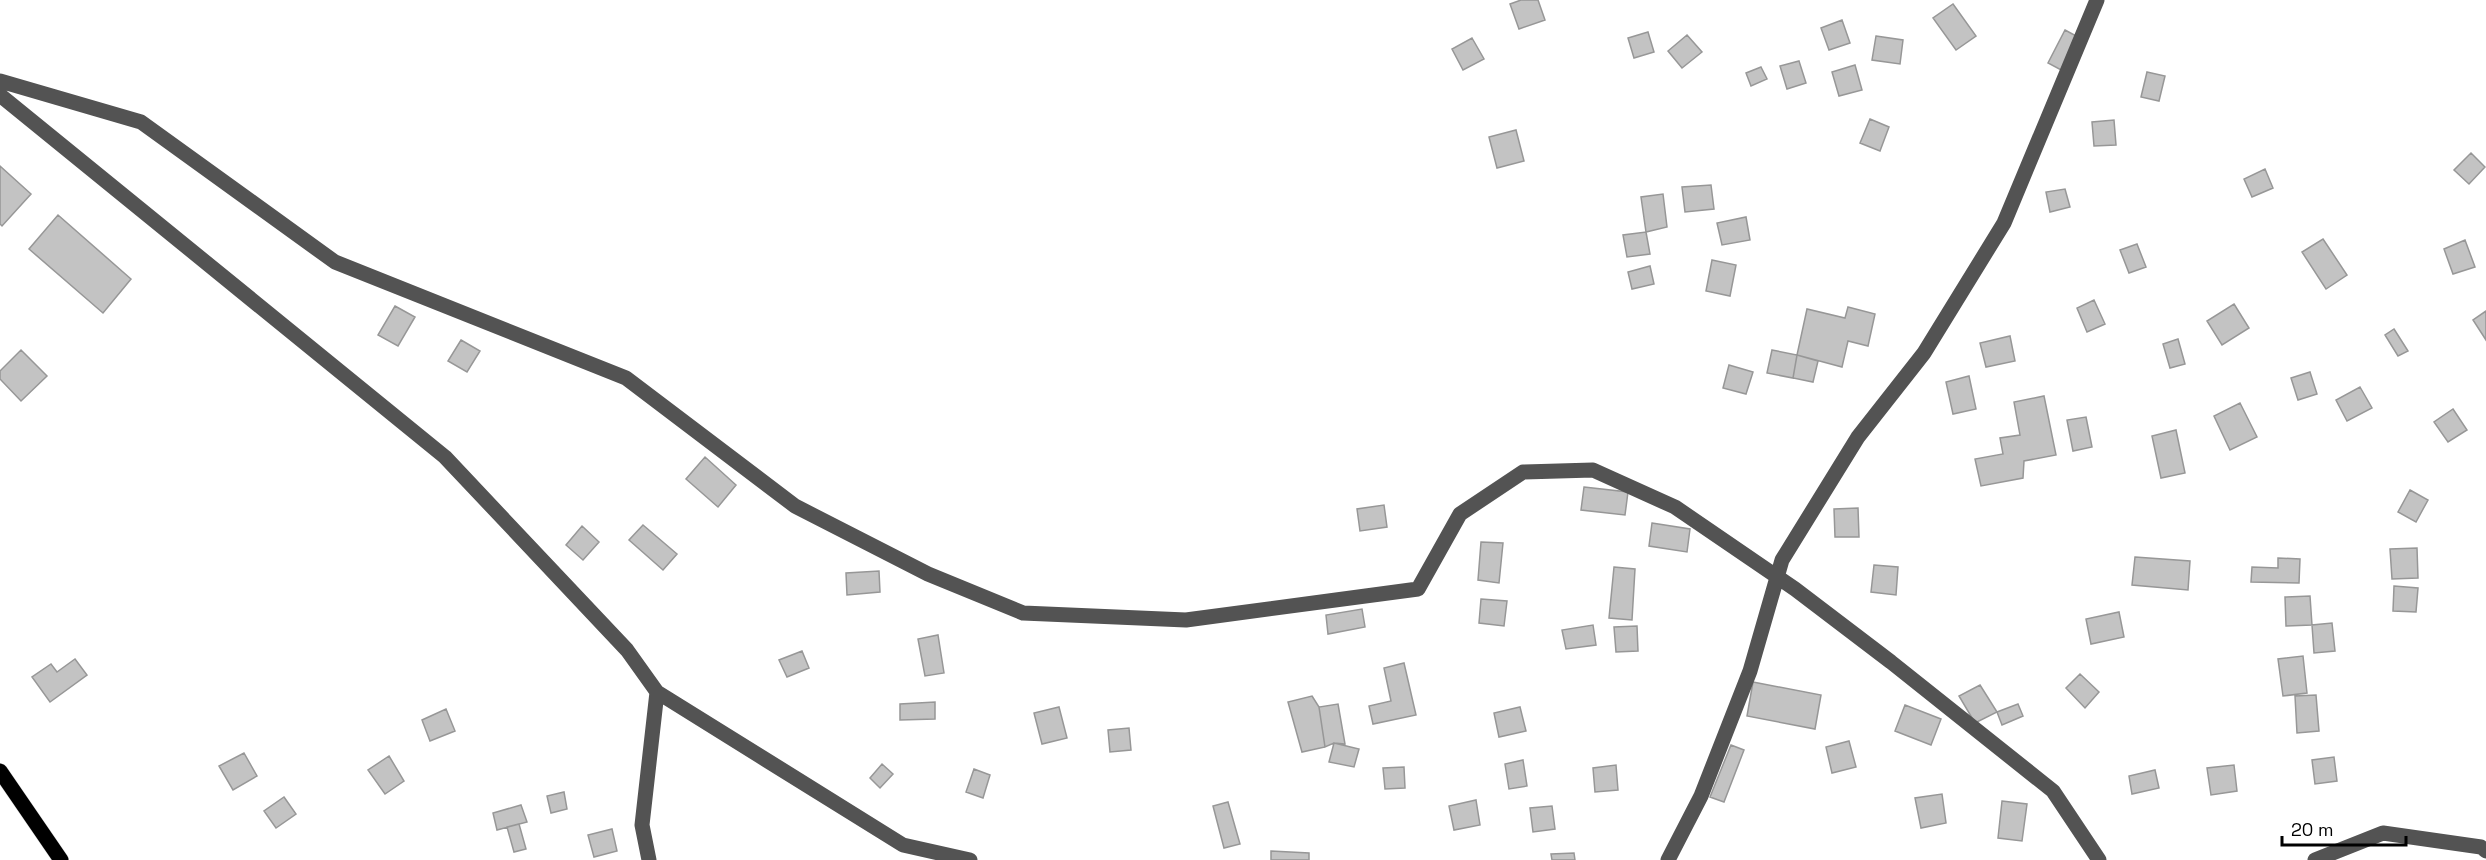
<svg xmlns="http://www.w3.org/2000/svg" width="2486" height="860" viewBox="0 0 2486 860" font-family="'Space Grotesk',sans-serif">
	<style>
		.building { fill: #c3c3c3; stroke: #979797; stroke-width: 1.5 }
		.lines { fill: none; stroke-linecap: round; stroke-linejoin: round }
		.major-casing { stroke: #dbdbdb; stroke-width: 16 }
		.minor { stroke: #535353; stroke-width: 15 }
		.major { stroke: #000; stroke-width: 15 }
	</style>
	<rect width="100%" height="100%" fill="#fff"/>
	<path class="building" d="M 1521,0 L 1538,0 L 1545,20 L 1519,29 L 1510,4 Z
		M 1953,4 L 1976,36 L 1956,50 L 1933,18 Z
		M 1842,20 L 1850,43 L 1829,50 L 1821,28 Z
		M 2065,30 L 2080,38 L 2063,71 L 2048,63 Z
		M 1648,32 L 1654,52 L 1634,58 L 1628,38 Z
		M 1687,35 L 1702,52 L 1682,68 L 1668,51 Z
		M 1876,36 L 1903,40 L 1900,64 L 1872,60 Z
		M 1472,38 L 1484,59 L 1463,70 L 1452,49 Z
		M 1799,61 L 1806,83 L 1787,89 L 1780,66 Z
		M 1855,65 L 1862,90 L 1839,96 L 1832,72 Z
		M 1761,67 L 1767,79 L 1751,86 L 1746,73 Z
		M 2147,72 L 2165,76 L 2159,101 L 2141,97 Z
		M 1870,119 L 1889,127 L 1880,151 L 1860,143 Z
		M 2114,120 L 2116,145 L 2094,146 L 2092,122 Z
		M 1516,130 L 1524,161 L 1497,168 L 1489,137 Z
		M 2471,153 L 2485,167 L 2469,184 L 2454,170 Z
		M 0,166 L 31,194 L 2,226 L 0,224 Z
		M 2265,169 L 2273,188 L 2252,197 L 2244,179 Z
		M 1711,185 L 1714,209 L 1685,212 L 1682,187 Z
		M 2065,189 L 2070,207 L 2050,212 L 2046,192 Z
		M 1663,194 L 1667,227 L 1646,232 L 1641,197 Z
		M 58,215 L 131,279 L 103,313 L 29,249 Z
		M 1746,217 L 1750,240 L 1722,245 L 1717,223 Z
		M 1646,232 L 1650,254 L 1627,257 L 1623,235 Z
		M 2323,239 L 2347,275 L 2326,289 L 2302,252 Z
		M 2465,240 L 2475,267 L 2453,274 L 2444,249 Z
		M 2137,244 L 2146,267 L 2129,273 L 2120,250 Z
		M 1712,260 L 1736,265 L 1730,296 L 1706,291 Z
		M 1650,266 L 1654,284 L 1632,289 L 1628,272 Z
		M 2094,300 L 2105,324 L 2087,332 L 2077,308 Z
		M 2234,304 L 2249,328 L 2222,345 L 2207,321 Z
		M 395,306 L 415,317 L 398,346 L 378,335 Z
		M 1848,307 L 1875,314 L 1868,346 L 1848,341 L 1842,367 L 1797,355 L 1807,309 L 1845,318 Z
		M 2486,311 L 2486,340 L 2473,320 Z
		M 2394,329 L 2408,351 L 2398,356 L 2385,335 Z
		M 2010,336 L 2015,361 L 1986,367 L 1980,343 Z
		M 2178,339 L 2185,364 L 2170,368 L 2163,344 Z
		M 461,340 L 480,351 L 467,372 L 448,361 Z
		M 21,350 L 47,376 L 21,401 L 0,379 L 0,371 Z
		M 1772,350 L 1797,355 L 1793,378 L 1767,373 Z
		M 1797,355 L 1818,361 L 1813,382 L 1793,378 Z
		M 1729,365 L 1753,372 L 1746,394 L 1723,388 Z
		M 2310,372 L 2317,394 L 2298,400 L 2291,378 Z
		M 1969,376 L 1976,409 L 1953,414 L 1946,382 Z
		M 2360,387 L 2372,408 L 2347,421 L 2336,400 Z
		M 2044,396 L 2056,455 L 2024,461 L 2023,478 L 1981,486 L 1975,459 L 2003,454 L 2000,438 L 2020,435 L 2014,402 Z
		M 2240,403 L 2257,437 L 2230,450 L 2214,416 Z
		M 2453,409 L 2467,430 L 2448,442 L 2434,422 Z
		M 2086,417 L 2092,447 L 2073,451 L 2067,420 Z
		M 2176,430 L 2185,473 L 2161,478 L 2152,436 Z
		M 705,457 L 736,485 L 718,507 L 686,479 Z
		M 1584,487 L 1628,492 L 1625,515 L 1581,510 Z
		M 2410,490 L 2428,500 L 2416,522 L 2398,512 Z
		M 1384,505 L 1387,527 L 1360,531 L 1357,509 Z
		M 1858,508 L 1859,537 L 1835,537 L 1834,509 Z
		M 1652,523 L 1690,529 L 1687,552 L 1649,546 Z
		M 643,525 L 677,554 L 663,570 L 629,540 Z
		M 582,526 L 599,542 L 583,560 L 566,545 Z
		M 1481,542 L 1503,543 L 1499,583 L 1478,580 Z
		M 2417,548 L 2418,578 L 2392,579 L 2390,549 Z
		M 2135,557 L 2190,561 L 2188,590 L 2132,585 Z
		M 2278,558 L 2300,559 L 2299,583 L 2251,582 L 2252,567 L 2278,568 Z
		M 1874,565 L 1898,567 L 1896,595 L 1871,592 Z
		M 1614,567 L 1635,569 L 1632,620 L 1609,618 Z
		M 879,571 L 880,592 L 847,595 L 846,573 Z
		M 2394,586 L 2418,588 L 2416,612 L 2393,611 Z
		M 2310,596 L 2312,625 L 2286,626 L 2285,597 Z
		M 1481,599 L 1507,601 L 1504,626 L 1479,623 Z
		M 1362,609 L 1365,627 L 1328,634 L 1326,615 Z
		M 2119,612 L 2124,637 L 2091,644 L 2086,619 Z
		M 2332,623 L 2335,651 L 2314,653 L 2312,625 Z
		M 1593,625 L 1596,645 L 1566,649 L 1562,630 Z
		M 1637,626 L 1638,651 L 1616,652 L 1614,627 Z
		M 938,635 L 944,673 L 925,676 L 918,639 Z
		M 802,651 L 809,668 L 787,677 L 779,660 Z
		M 2303,656 L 2307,693 L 2283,696 L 2278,659 Z
		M 75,659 L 87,675 L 50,702 L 32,677 L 51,664 L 57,672 Z
		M 1404,663 L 1416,715 L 1373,724 L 1369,706 L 1391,701 L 1384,668 Z
		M 2080,674 L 2099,692 L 2085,708 L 2066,688 Z
		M 1753,682 L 1821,695 L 1815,729 L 1747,716 Z
		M 1980,685 L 1997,712 L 1975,723 L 1959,696 Z
		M 2316,695 L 2319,731 L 2297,733 L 2295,696 Z
		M 1312,696 L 1319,707 L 1325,747 L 1302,752 L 1288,702 Z
		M 935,702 L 935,719 L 900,720 L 900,704 Z
		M 1338,704 L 1345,744 L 1334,743 L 1325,747 L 1319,707 Z
		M 2018,704 L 2023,716 L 2002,725 L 1997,712 Z
		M 1905,705 L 1941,719 L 1931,745 L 1895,731 Z
		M 1059,707 L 1067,738 L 1042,744 L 1034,713 Z
		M 1520,707 L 1526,731 L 1499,737 L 1494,713 Z
		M 446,709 L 455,731 L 430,741 L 422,720 Z
		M 1129,728 L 1131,750 L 1110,752 L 1108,730 Z
		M 1849,741 L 1856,767 L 1832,773 L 1826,747 Z
		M 1334,743 L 1359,749 L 1354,767 L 1329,762 Z
		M 1731,745 L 1744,750 L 1724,802 L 1710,797 Z
		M 244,753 L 257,776 L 233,790 L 219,766 Z
		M 389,756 L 404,781 L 385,794 L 368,770 Z
		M 2334,757 L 2337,781 L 2315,784 L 2312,760 Z
		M 1523,760 L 1527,786 L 1509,789 L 1505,764 Z
		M 882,764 L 893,774 L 880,788 L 870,778 Z
		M 1616,765 L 1618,790 L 1595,792 L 1593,768 Z
		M 2234,765 L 2237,791 L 2211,795 L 2207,768 Z
		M 1404,767 L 1405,788 L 1385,789 L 1383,768 Z
		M 974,769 L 990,775 L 983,798 L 966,792 Z
		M 2155,770 L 2159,788 L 2132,794 L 2129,776 Z
		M 564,792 L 567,809 L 551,813 L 547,796 Z
		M 1942,794 L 1946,823 L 1921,828 L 1915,798 Z
		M 284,797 L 296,814 L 276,828 L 264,811 Z
		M 1476,800 L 1480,825 L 1454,830 L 1449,806 Z
		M 2002,801 L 2027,804 L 2022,841 L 1998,838 Z
		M 1228,802 L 1240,844 L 1224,848 L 1213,806 Z
		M 521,805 L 527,822 L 497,830 L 493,813 Z
		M 1552,806 L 1555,829 L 1533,832 L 1530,808 Z
		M 519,824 L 526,849 L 514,852 L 507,827 Z
		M 612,829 L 617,851 L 594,857 L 588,835 Z
		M 1271,851 L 1309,853 L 1309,860 L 1271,860 Z
		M 1574,853 L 1575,860 L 1552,860 L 1551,854 Z"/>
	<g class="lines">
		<g class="major-casing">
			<path id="major" d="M 0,771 L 61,860"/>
		</g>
		<path class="minor" d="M 0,81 L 141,122 L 335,262 L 626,378 L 795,506 L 928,574 L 1023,613 L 1186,620 L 1418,589 L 1460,514 L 1523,472 L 1593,470 L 1675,507 L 1795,589 L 1891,662 L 2053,791 L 2099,860
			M 0,95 L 445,457 L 627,650 L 657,692 L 903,845 L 970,860
			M 649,860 L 642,825 L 657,692
			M 1668,860 L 1701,796 L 1750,671 L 1782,560 L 1858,437 L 1924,353 L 2004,223 L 2097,0
			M 2315,860 L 2383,833 L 2481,847 L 2486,851"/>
		<use href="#major" class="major"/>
	</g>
	<path d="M2282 836v9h124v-9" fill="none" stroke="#000000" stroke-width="3"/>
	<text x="2291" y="836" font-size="18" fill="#000000" stroke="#ffffff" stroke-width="4.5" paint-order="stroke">20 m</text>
</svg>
